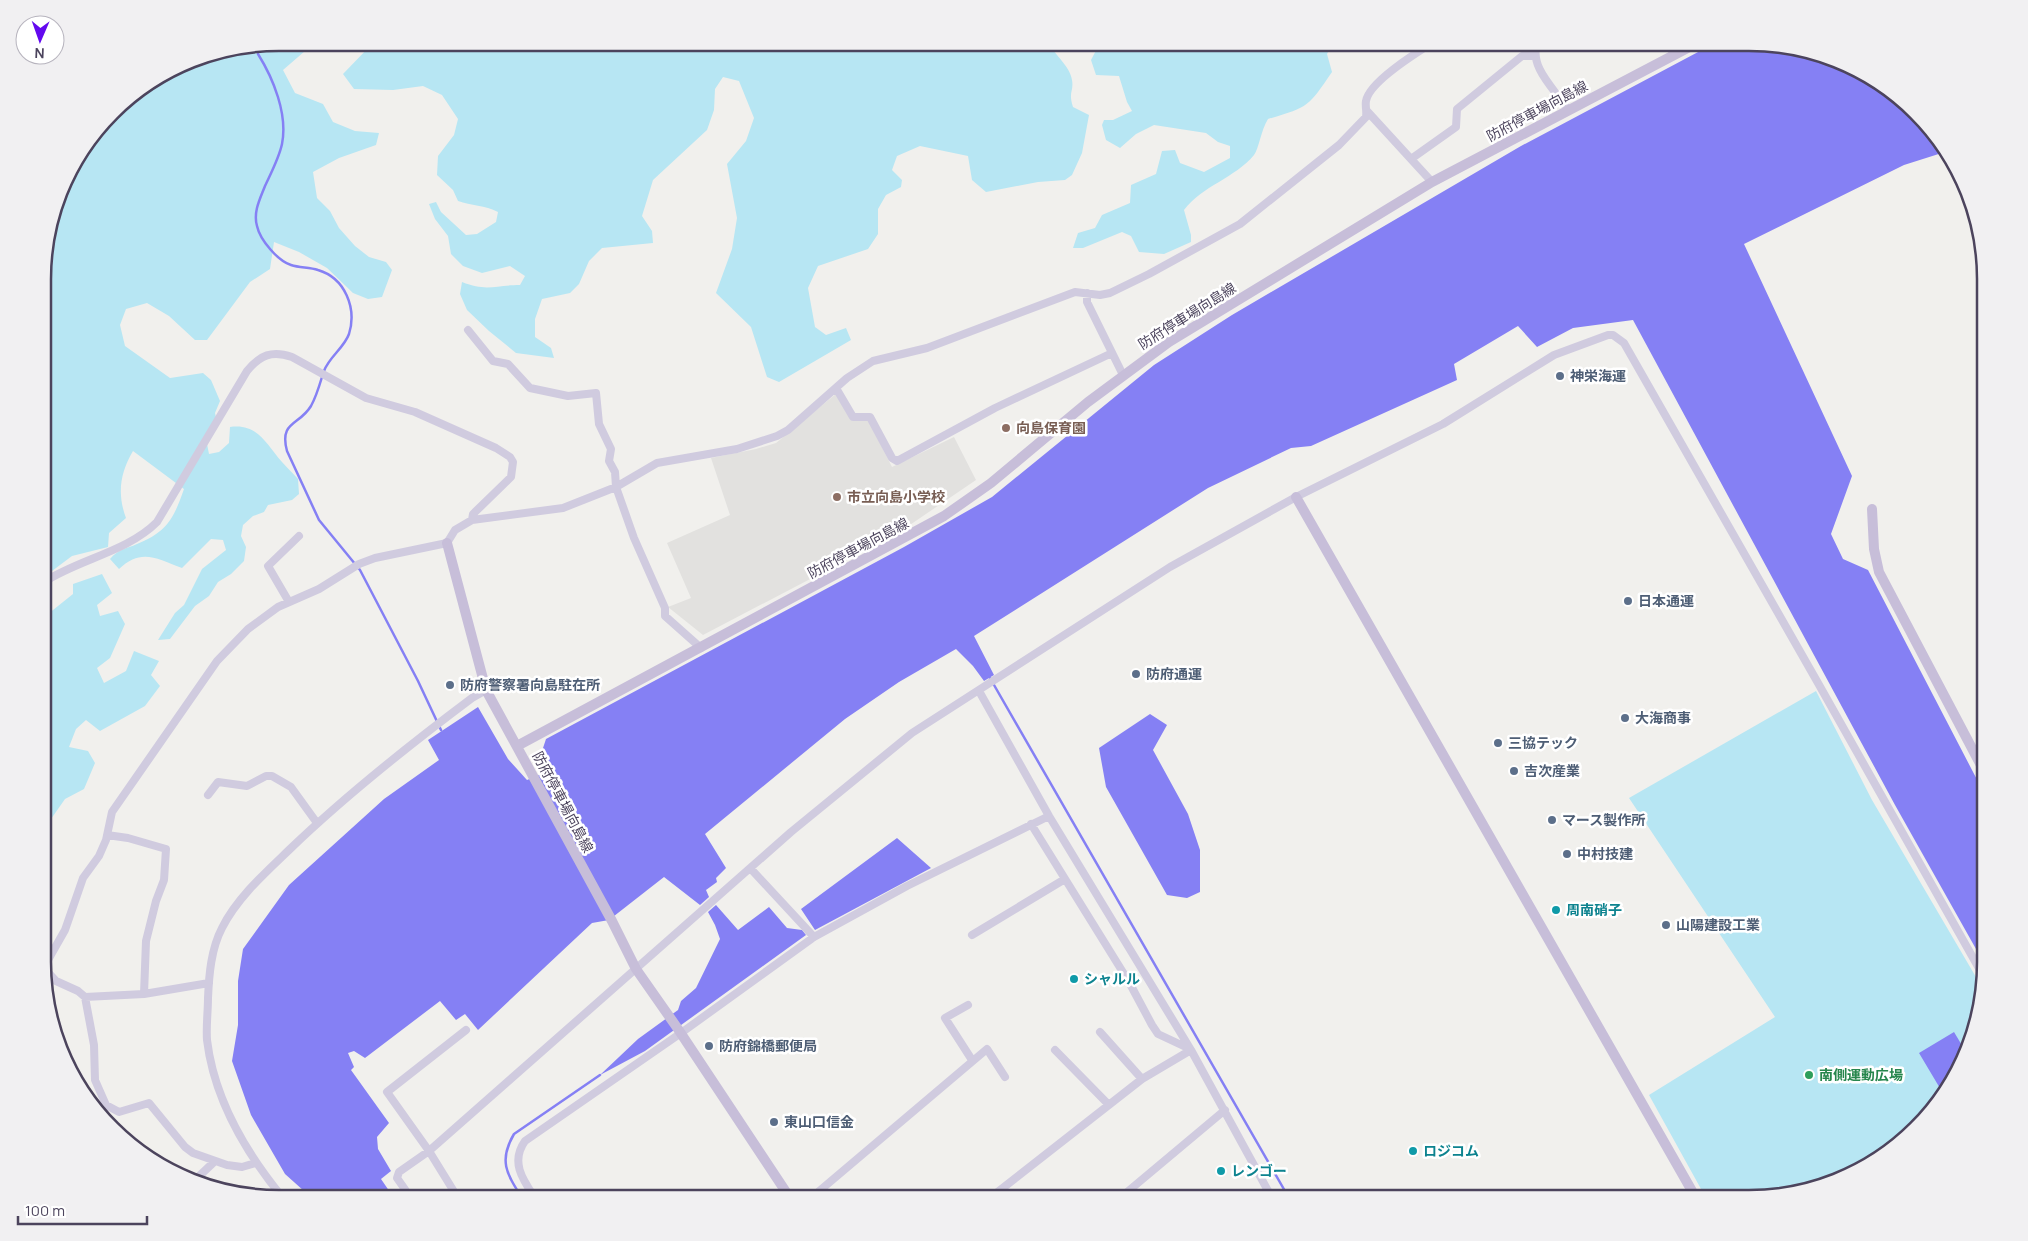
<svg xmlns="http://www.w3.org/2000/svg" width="2028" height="1241" viewBox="0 0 2028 1241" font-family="Manrope,'Noto Sans JP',sans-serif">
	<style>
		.education { fill: #e2e1df }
		.green { fill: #b7e6f3 }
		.water { fill: #8580f4 }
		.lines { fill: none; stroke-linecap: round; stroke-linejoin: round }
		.stream { stroke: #8580f4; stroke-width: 2.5 }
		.street { stroke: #d0cbdf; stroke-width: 8 }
		.secondary { stroke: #c7bed9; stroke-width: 10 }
		.service-dot { fill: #5c6f8a; stroke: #fff; stroke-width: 2 }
		.education-dot { fill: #8d6e63; stroke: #fff; stroke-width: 2 }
		.culture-dot { fill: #0f9aa8; stroke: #fff; stroke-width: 2 }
		.leisure-dot { fill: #2e9e5b; stroke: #fff; stroke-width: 2 }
		.labels { text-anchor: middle; stroke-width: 5; stroke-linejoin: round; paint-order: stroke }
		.street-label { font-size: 14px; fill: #4c445d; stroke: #fff }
		.service-label { font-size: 14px; font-weight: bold; fill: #4e5e75; stroke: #fff; text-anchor: start }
		.education-label { font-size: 14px; font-weight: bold; fill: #785e54; stroke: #fff; text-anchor: start }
		.culture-label { font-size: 14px; font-weight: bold; fill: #0d838f; stroke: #fff; text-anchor: start }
		.leisure-label { font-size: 14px; font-weight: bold; fill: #27864d; stroke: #fff; text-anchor: start }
		.rim { fill: none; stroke: #4c445d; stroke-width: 2.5 }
	</style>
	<rect width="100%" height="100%" fill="#f1f0ed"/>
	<path class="education" d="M 837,393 L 854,421 L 869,421 L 892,467 L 954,437 L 976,480 L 898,533 L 703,635 L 668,607 L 691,598 L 667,543 L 730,515 L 711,458 L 756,449 L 776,443 Z"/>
	<path class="green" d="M 279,43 L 324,43 L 305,51 L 283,70 L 295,93 L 323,104 L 333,122 L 355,131 L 379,133 L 376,145 L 339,158 L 313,172 L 317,198 L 330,211 L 339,228 L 355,246 L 369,257 L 386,262 L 392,270 L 382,297 L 368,299 L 353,293 L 327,268 L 299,252 L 274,242 L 270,269 L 250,282 L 207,340 L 195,340 L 169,316 L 147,303 L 126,309 L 120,325 L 125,346 L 170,378 L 203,373 L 211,380 L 220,401 L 215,413 L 218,426 L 207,444 L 209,454 L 219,452 L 229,443 L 230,427 C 258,423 266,444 282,462 C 287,468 293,473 298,479 L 299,494 L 292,500 L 268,505 L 264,512 L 253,516 L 243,525 L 241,536 L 246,547 L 244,561 L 231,574 L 218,582 L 209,596 L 195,606 L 170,639 L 158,640 L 175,613 L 184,605 L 202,569 L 226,550 L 223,540 L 211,539 L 182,568 C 156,558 141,548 119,569 L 110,559 C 118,549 126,549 137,544 C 167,532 174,518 184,489 L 133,451 C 120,473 117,494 126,518 L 109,533 L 108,547 L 72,556 L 44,577 L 44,248 L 67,174 L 123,101 L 189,60 Z
		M 369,43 L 1050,43 C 1054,56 1070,65 1072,80 C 1074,91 1068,92 1073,107 L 1089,115 L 1082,153 L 1072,175 L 1065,180 L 1038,182 L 986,192 L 972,180 L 968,156 L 920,146 L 897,156 L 892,170 L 902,180 L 901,187 L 886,195 L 878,209 L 878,234 L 868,249 L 818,266 L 808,288 L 815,327 L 826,335 L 846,328 L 851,340 L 779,382 L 767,377 L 751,327 L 716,293 L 732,249 L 737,218 L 727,164 L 746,141 L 754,118 L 739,81 L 723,77 L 715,89 L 714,110 L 707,130 L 653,180 L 642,216 L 652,231 L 653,243 L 602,248 L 589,261 L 579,284 L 570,293 L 542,299 L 535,319 L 535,337 L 551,348 L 554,358 L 516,353 L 489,331 L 467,310 L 460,294 L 462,282 C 487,292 495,285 520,285 L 525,276 L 510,266 L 482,273 L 463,266 L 451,254 L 448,236 L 435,219 L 429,204 L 436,202 L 441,212 L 466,235 L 477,234 L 496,222 L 498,212 C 485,205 471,206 458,201 L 453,190 L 437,175 L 438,156 L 454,135 L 458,119 L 442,95 L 423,86 L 393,90 L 354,89 L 343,74 L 370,46 Z
		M 1100,43 L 1333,43 L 1327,54 L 1332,72 C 1308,107 1309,107 1268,119 C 1261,130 1259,148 1254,155 C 1235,178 1202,186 1184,210 L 1191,235 L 1191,242 L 1164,254 L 1139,252 L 1131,236 L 1122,232 L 1083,248 L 1073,248 L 1078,233 L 1095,228 L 1102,215 L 1130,203 L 1131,185 L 1156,174 L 1162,151 L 1175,150 L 1180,163 L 1204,172 L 1230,158 L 1230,146 L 1218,142 L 1206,133 L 1154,125 L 1136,134 L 1120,148 L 1106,140 L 1102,125 L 1104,120 L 1113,120 L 1132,111 L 1127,102 L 1119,76 L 1096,75 L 1091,60 Z
		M 102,574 L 112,593 L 97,605 L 100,616 L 118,611 L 125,624 L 110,658 L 97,668 L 104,683 L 126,671 L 134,651 L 159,661 L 151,675 L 160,686 L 145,706 L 100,731 L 86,720 L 76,729 L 69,747 L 88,751 L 95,763 L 84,789 L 65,799 L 44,829 L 44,612 L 48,614 L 73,594 L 73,584 Z
		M 1816,691 L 1872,800 L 1983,989 L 1973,1038 L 1946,1093 L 1867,1167 L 1764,1198 L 1706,1198 L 1649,1095 L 1775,1017 L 1629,798 Z"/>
	<path class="water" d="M 1715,43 L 1749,43 L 1825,55 L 1880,82 L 1945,152 L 1904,165 L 1744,244 L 1852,476 L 1831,534 L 1843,559 L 1868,570 L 1985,795 L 1985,965 L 1895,805 L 1633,320 L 1573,328 L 1537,347 L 1518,326 L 1454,364 L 1457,380 L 1311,446 L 1291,448 L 1208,488 L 974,636 L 994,675 L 984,681 L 973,666 L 956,649 L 899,682 L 845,719 L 705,834 L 726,868 L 716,878 L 717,882 L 706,890 L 709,897 L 700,905 L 664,877 L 609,920 L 592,923 L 478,1030 L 465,1014 L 456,1020 L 440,1001 L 365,1058 L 354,1051 L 348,1053 L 354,1067 L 351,1070 L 389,1123 L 377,1137 L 378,1149 L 391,1171 L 381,1179 L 394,1198 L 307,1198 L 304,1191 L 285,1174 L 251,1115 L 232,1061 L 238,1025 L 238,981 L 243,949 L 289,885 L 384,799 L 439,760 L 428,740 L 478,707 L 508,759 L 527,780 L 542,774 L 539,760 L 546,739 L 904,547 L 992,497 L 1154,365 L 1232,315 L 1521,146 Z
		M 1150,714 L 1167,725 L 1153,750 L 1188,814 L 1200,850 L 1200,892 L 1187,898 L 1167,895 L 1106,787 L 1099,748 Z
		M 897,838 L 931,868 L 815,930 L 801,909 Z
		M 716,905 L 738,930 L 769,907 L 787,928 L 802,930 L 806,935 L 645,1051 L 600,1075 L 638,1039 L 678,1010 L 681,1001 L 696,988 L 720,939 L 715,925 L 708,912 Z
		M 1954,1032 L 1966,1052 L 1944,1095 L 1919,1053 Z"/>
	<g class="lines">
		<path class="stream" d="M 258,54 C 273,78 288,114 282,144 C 279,158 271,173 265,186 C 260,199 253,212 257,226 C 260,240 278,261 291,265 C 300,268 309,267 318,270 C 345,278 357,308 349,334 C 344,348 329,357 324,371
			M 322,377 C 319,387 316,397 311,406 C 299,426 279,421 287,451 L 319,520 L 360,570 L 418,681 L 441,730
			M 990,678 L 1289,1198
			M 522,1198 C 507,1174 498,1161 514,1134 L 600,1075"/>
		<path class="street" d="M 1537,43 C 1529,68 1555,89 1568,110
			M 1668,43 L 1674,54
			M 1367,111 L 1432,182
			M 1411,159 L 1456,127 L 1457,109 L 1522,56 L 1534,56
			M 1087,293 L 1087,302 L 1123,375
			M 468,330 L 493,361 L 508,364 L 530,388 L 568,396 L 596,393 L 599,424 L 611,449 L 609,461 L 615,472 L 616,487 L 634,538 L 665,608 L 665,616 L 701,648
			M 836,388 L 853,417 L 870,417 L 892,458 L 897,461 L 995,408 L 1112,353
			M 44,582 C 79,559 127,552 157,522 L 247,371 C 260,355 272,350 292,357 L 366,398 L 415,412 L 496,448 L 510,457 L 513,462 L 511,477 L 473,514 L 472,520
			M 289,602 L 268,566 L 299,536
			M 979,691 L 1049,816 L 1191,1050 L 1272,1198
			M 208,795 L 218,782 L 247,786 L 266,776 L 272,776 L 291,787 L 317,823
			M 1031,824 L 1129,982 L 1152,1025 L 1158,1034 L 1190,1049
			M 107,835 L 128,838 L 166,849 L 164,880 L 156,901 L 146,941 L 144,994
			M 751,869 L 814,937
			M 972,935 L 1065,879
			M 44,967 L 65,930 L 83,878 L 99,856 L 106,840 L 112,812 L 217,661 L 248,629 L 278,607 L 319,589 L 359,564 L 375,558 L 447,543 L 455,530 L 472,520 L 563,508 L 616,487 L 657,463 L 737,449 L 777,436 L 788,430 L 847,378 L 873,361 L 927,348 L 1075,292 L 1100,295 L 1110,293 L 1149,274 L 1240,224 L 1339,145 L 1366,117 C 1367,111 1365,106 1366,101 C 1369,82 1416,53 1432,43
			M 44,968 L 56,981 L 78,991 L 85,997 L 94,1045 L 95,1080 L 106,1105 L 119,1112 L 149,1103 L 185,1147 L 193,1153 L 227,1165 L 242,1167 L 255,1163
			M 85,997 L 144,994 L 209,983
			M 968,1005 L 945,1018 L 972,1060
			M 1100,1032 L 1142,1079
			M 1055,1050 L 1109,1105
			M 195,1180 L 214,1162
			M 283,1198 C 246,1153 214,1098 207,1040 C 206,1026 208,1011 208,998 C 209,975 211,949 222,928 C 237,898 265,873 289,850 C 346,795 408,746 472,698 L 486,690
			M 411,1198 L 397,1178 L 399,1172 L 429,1151 L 791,832 L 912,733 L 1170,567 L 1296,497 L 1443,424 L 1554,355 L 1608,335 L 1613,335 L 1624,343 C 1745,555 1866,766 1985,979
			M 458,1198 L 429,1151 L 387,1092 L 466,1030
			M 535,1198 C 523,1180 510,1162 525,1141 L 681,1033 L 814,937 L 907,886 L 1049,816
			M 811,1198 L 987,1049 L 1005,1077
			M 990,1198 L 1142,1079 L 1191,1050
			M 1120,1198 L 1225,1110"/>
		<path class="secondary" d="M 1296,497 L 1696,1198
			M 1872,509 L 1874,549 L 1879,572 L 1985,773
			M 447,543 L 486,690 L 612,921 L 636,969 L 678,1029 L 790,1198
			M 517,746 L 944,516 L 991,483 L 1088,402 L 1169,342 L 1432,182 L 1697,43"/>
	</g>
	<g class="service-dot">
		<circle cx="1560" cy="376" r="5"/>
		<circle cx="1628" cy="601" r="5"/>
		<circle cx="1136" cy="674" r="5"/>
		<circle cx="450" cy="685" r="5"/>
		<circle cx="1625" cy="718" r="5"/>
		<circle cx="1498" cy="743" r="5"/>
		<circle cx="1514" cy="771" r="5"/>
		<circle cx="1552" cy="820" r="5"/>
		<circle cx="1567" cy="854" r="5"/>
		<circle cx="1666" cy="925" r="5"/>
		<circle cx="709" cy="1046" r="5"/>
		<circle cx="774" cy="1122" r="5"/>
	</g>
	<g class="education-dot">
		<circle cx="1006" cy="428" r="5"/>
		<circle cx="837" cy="497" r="5"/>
	</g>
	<g class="culture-dot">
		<circle cx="1556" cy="910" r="5"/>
		<circle cx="1074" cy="979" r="5"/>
		<circle cx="1413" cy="1151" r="5"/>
		<circle cx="1221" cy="1171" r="5"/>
	</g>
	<circle class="leisure-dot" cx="1809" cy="1075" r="5"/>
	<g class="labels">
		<g class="street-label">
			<text transform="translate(1537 111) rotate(-28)" y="5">防府停車場向島線</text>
			<text transform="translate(1187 316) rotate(-32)" y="5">防府停車場向島線</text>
			<text transform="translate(858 548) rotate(-28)" y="5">防府停車場向島線</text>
			<text transform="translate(563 802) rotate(62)" y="5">防府停車場向島線</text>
		</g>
		<g class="service-label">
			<text x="1570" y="381">神栄海運</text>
			<text x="1638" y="606">日本通運</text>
			<text x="1146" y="679">防府通運</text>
			<text x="460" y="690">防府警察署向島駐在所</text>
			<text x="1635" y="723">大海商事</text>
			<text x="1508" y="748">三協テック</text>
			<text x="1524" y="776">吉次産業</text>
			<text x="1562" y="825">マース製作所</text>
			<text x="1577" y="859">中村技建</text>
			<text x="1676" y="930">山陽建設工業</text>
			<text x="719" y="1051">防府錦橋郵便局</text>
			<text x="784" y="1127">東山口信金</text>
		</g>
		<g class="education-label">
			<text x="1016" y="433">向島保育園</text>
			<text x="847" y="502">市立向島小学校</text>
		</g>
		<g class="culture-label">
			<text x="1566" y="915">周南硝子</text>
			<text x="1084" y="984">シャルル</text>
			<text x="1423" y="1156">ロジコム</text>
			<text x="1231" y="1176">レンゴー</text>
		</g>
		<g class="leisure-label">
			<text x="1819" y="1080">南側運動広場</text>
		</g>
	</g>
	<path d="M0 0H2028V1241H0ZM279 51H1749A228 228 0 0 1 1977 279V962A228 228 0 0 1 1749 1190H279A228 228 0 0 1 51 962V279A228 228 0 0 1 279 51Z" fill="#f1f0f2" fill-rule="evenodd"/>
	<path class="rim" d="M279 51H1749A228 228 0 0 1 1977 279V962A228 228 0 0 1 1749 1190H279A228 228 0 0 1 51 962V279A228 228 0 0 1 279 51Z"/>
	<g transform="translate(40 40) rotate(182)"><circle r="24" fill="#ffffff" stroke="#b7b4be"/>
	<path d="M0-4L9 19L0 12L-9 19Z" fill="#6309ef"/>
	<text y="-8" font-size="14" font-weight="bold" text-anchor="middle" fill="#4c445d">N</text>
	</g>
	<path d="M18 1216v8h129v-8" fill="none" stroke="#4c445d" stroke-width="2.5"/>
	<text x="25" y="1216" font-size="15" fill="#4c445d" stroke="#ffffff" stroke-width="4" paint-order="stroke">100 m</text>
</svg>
